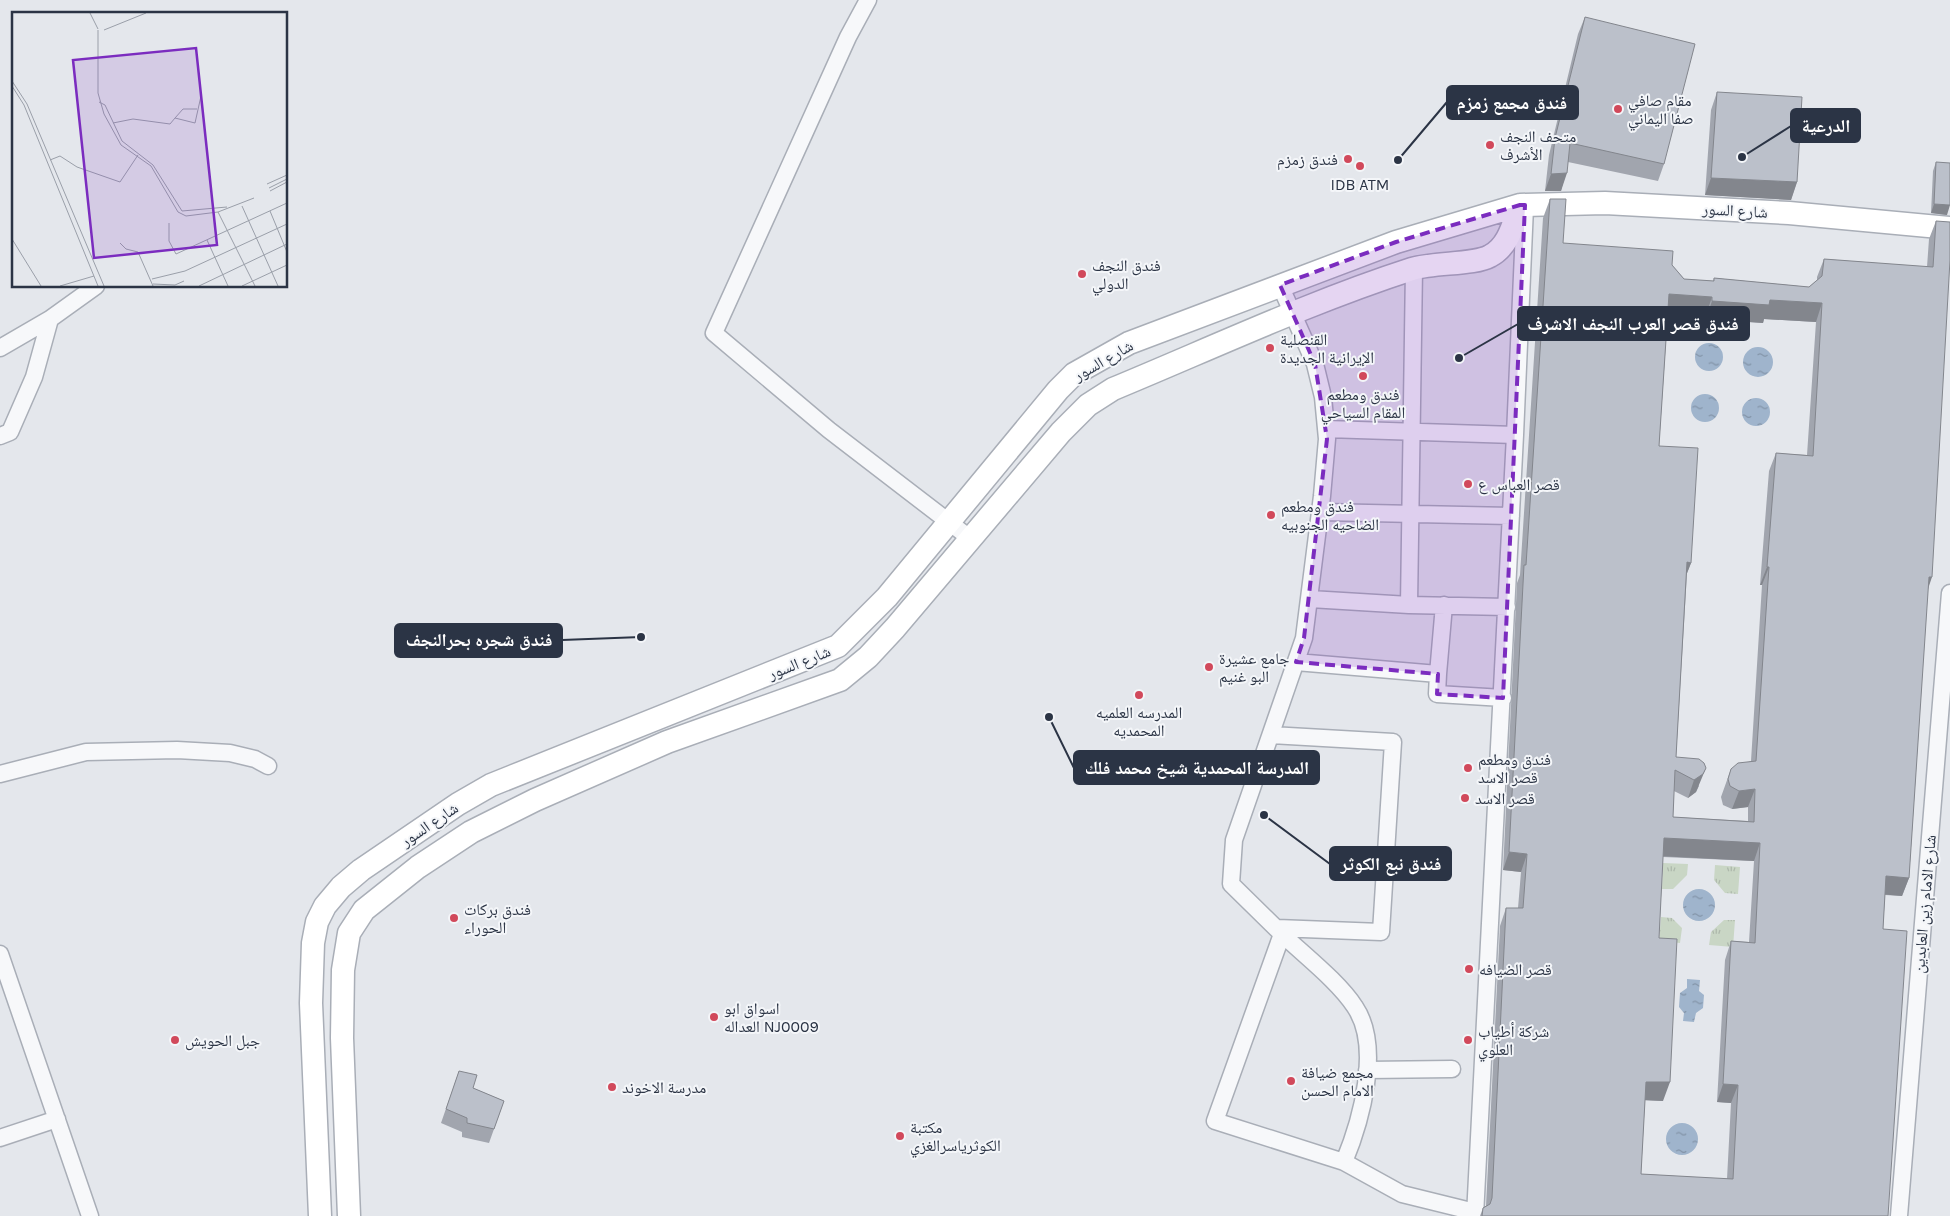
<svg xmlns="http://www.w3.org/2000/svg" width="1950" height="1216" viewBox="0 0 1950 1216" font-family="Karla,'Noto Naskh Arabic',sans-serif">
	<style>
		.grass { fill: url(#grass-tufts) }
		.water { fill: url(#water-ripples) }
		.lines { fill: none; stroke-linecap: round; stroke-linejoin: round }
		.street-casing { stroke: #a9aeb7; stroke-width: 19 }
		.secondary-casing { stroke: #a9aeb7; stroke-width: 25 }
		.street { stroke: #f7f8fa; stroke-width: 16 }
		.secondary { stroke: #fff; stroke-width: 22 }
		.wall { fill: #a1a5ae; fill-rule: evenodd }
		.shaded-wall { fill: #83868d }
		.building { fill: #bbc0ca; stroke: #83868d; fill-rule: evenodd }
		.marked { fill: #7b2cbf; fill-opacity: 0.2; stroke: #7b2cbf; stroke-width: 4; stroke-dasharray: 10 6; stroke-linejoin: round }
		.poi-dot { fill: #d1495b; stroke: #f4f6f9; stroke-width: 2 }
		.labels { text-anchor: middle; stroke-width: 4; stroke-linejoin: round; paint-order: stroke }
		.poi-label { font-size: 16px; fill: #2b3445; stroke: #f4f6f9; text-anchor: start }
		.street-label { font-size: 16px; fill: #2b3445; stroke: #f4f6f9 }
		.inset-road { fill: none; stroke: #9a9fa9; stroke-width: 1 }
		.view { fill: #7b2cbf; fill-opacity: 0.15; stroke: #7b2cbf; stroke-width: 2.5 }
		.inset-edge { fill: none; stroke: #2b3445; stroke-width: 2.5 }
		.leader { fill: none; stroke: #2b3445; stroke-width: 2 }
		.callout-dot { fill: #2b3445; stroke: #f4f6f9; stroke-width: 2 }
		.callout { fill: #2b3445; stroke: #2b3445; stroke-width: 2 }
		.callout-label { font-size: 18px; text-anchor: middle; font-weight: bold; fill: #fff }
	</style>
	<defs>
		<pattern id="grass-tufts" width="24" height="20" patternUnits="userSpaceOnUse" patternTransform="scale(1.25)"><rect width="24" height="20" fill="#c9d6c5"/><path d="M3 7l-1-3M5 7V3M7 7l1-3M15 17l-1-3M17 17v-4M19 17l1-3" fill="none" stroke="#adb8ab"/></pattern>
		<pattern id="water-ripples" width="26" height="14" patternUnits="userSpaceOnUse" patternTransform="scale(1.25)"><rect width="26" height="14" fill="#9fb4cc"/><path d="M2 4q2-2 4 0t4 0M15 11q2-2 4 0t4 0" fill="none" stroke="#8293a7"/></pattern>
	</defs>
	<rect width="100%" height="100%" fill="#e4e7ec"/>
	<path class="grass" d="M 1663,863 L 1688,864 L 1687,875 L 1673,889 L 1662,889 Z
		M 1715,865 L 1740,867 L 1738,894 L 1725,893 L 1714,880 Z
		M 1661,917 L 1672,918 L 1682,928 L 1680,943 L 1659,941 Z
		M 1724,920 L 1735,920 L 1733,947 L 1709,945 L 1711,932 Z"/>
	<path class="water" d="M1695 357a14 14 0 1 1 28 0a14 14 0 1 1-28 0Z
		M1743 362a15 15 0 1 1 30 0a15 15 0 1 1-30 0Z
		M1691 408a14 14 0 1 1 28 0a14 14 0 1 1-28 0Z
		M1742 412a14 14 0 1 1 28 0a14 14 0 1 1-28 0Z
		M1683 905a16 16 0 1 1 32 0a16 16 0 1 1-32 0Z
		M 1687,979 L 1700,980 L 1699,991 L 1704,995 L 1703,1008 L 1696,1013 L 1694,1022 L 1683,1021 L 1684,1013 L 1679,1007 L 1680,993 L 1687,988 Z
		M1666 1139a16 16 0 1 1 32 0a16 16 0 1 1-32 0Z"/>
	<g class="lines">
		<g class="street-casing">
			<path id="street" d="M 868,0 L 848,37 L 714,333 L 829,430 L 971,539
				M 1280,285 L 1315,364 L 1323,397 L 1327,439 L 1322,496 L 1304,638 L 1234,840 L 1231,884 L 1282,934 L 1215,1121 L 1344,1162 L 1402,1194 L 1475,1212
				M 0,348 L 50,319
				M 1326,429 L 1515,435 L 1525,207
				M 0,436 L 10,432 L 34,377 L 50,319 L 96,286
				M 1321,512 L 1511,516
				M 1310,599 L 1409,605 L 1414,268
				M 1409,605 L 1507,607
				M 1296,662 L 1438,674 L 1444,605
				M 1438,674 L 1437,694 L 1503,698
				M 1271,735 L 1393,742 L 1381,932 L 1277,928
				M 0,774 L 86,752 L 177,750 L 230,753 L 255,759 L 268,766
				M 1282,934 C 1304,955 1339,982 1355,1007 C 1382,1047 1361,1121 1344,1162
				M 0,954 L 90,1216
				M 1367,1070 L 1452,1069
				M 0,1138 L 57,1119
				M 1475,1216 L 1515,435
				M 1899,1216 L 1950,593"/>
		</g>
		<g class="secondary-casing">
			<path id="secondary" d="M 320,1216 L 311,1003 L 313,943 L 317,922 L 325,906 L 341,887 L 361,870 L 458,804 L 491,785 L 838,646 L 887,597 L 1058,390 L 1074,374 L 1129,343 L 1396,242 L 1520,205 L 1605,203 L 1789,213 L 1950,228
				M 349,1216 L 342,1038 L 343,970 L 349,933 L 364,910 L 418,867 L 471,832 L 535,800 L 667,742 L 840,680 L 868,657 L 895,628 L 1061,432 L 1088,405 L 1113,389 C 1212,348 1310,302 1412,269 C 1435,262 1474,265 1490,256 C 1509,246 1513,224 1520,205"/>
		</g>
		<use href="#street" class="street"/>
		<use href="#secondary" class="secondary"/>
	</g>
	<path class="wall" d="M 1585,17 L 1664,164 L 1658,181 L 1568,162 L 1561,191 L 1545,191 L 1549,155 L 1578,34 Z
		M 1717,92 L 1797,182 L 1791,200 L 1705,195 L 1711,110 Z
		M 1936,162 L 1947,215 L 1931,213 L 1933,171 Z
		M 1550,199 L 1563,243 L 1672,265 L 1684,279 L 1713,281 L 1714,278 L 1809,287 L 1817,280 L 1817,277 L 1824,259 L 1927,267 L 1929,239 L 1936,221 L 1928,587 L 1909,878 L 1902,896 L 1885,895 L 1883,929 L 1888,1216 L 1480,1216 L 1483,1208 L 1486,1206 L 1500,926 L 1506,908 L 1518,908 L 1521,872 L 1503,870 L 1517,583 L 1520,575 L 1543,218 ZM 1668,312 L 1706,315 L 1706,319 L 1763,323 L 1764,319 L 1816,322 L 1807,455 L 1776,453 L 1769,471 L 1760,585 L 1762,585 L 1751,761 L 1731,769 L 1721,797 L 1723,805 L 1732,809 L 1748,807 L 1748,821 L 1673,817 L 1674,791 L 1688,798 L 1696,792 L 1699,786 L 1676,757 L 1687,573 L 1691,563 L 1659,446 ZM 1663,857 L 1754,861 L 1749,942 L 1731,941 L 1725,960 L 1717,1102 L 1731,1103 L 1727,1179 L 1641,1174 L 1645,1100 L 1663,1101 L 1659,938 Z
		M 459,1071 L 473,1088 L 504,1101 L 489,1143 L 462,1137 L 462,1132 L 441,1123 Z"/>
	<path class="shaded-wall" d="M 1567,173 L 1561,191 L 1545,191 L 1551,174 Z
		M 1711,178 L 1797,182 L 1791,200 L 1705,195 Z
		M 1934,204 L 1950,205 L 1947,215 L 1931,213 Z
		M 1669,294 L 1712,297 L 1706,315 L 1662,312 Z
		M 1770,300 L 1822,303 L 1816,322 L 1764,319 L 1763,323 L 1706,319 L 1712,301 Z
		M 1687,562 L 1691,563 L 1684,581 Z
		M 1767,567 L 1769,567 L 1762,585 L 1760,585 Z
		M 1929,577 L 1932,577 L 1926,595 Z
		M 1706,768 L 1696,792 L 1688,798 L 1694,780 Z
		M 1755,789 L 1748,807 L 1732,809 L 1739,791 Z
		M 1664,838 L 1760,843 L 1754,861 L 1658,856 Z
		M 1509,852 L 1527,854 L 1521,872 L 1503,870 Z
		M 1886,876 L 1909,878 L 1902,896 L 1879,894 Z
		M 1646,1082 L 1670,1082 L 1663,1101 L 1640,1100 Z
		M 1723,1084 L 1738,1085 L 1731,1103 L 1717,1102 Z"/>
	<path class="building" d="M 1585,17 L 1695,44 L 1664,164 L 1570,143 L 1567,173 L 1551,174 L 1555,138 Z
		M 1717,92 L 1802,97 L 1797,182 L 1711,178 Z
		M 1936,162 L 1950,163 L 1950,205 L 1934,204 Z
		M 1550,199 L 1566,199 L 1563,243 L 1673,251 L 1672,265 L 1684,279 L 1714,281 L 1714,278 L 1809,287 L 1822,276 L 1824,259 L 1933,267 L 1936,221 L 1950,222 L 1950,260 L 1932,577 L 1929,577 L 1909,878 L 1886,876 L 1883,929 L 1907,931 L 1888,1216 L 1482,1216 L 1483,1208 L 1490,1204 L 1492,1198 L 1506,908 L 1523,908 L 1527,854 L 1509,852 L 1524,565 L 1526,565 ZM 1669,294 L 1712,297 L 1712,301 L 1769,305 L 1770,300 L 1822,303 L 1813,456 L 1776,453 L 1767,567 L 1769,567 L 1756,761 L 1738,763 L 1731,769 L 1728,779 L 1730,786 L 1739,791 L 1755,789 L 1754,822 L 1673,817 L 1675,770 L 1694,780 L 1703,774 L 1706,768 L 1704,763 L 1699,759 L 1676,757 L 1687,562 L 1691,563 L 1698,448 L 1659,446 ZM 1664,838 L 1760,843 L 1755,943 L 1731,941 L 1723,1084 L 1738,1085 L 1733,1179 L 1641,1174 L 1646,1082 L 1670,1082 L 1677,939 L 1659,938 Z
		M 459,1071 L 477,1075 L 473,1088 L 504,1101 L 494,1129 L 467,1123 L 467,1118 L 446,1109 Z"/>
	<path class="marked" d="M 1520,205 L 1525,205 L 1503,698 L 1437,694 L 1438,674 L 1296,662 L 1304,638 L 1327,439 L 1315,364 L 1280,285 L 1396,242 Z"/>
	<g class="poi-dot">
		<circle cx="1618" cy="109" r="5"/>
		<circle cx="1490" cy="145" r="5"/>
		<circle cx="1348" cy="159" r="5"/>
		<circle cx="1360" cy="166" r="5"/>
		<circle cx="1082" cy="274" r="5"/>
		<circle cx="1270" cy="348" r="5"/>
		<circle cx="1363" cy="376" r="5"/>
		<circle cx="1468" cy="484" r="5"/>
		<circle cx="1271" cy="515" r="5"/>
		<circle cx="1209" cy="667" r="5"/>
		<circle cx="1139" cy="695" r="5"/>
		<circle cx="1468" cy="768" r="5"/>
		<circle cx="1465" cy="798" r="5"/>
		<circle cx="454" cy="918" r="5"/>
		<circle cx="1469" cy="969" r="5"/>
		<circle cx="714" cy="1017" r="5"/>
		<circle cx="175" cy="1040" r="5"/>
		<circle cx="1468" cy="1040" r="5"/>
		<circle cx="1291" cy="1081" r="5"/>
		<circle cx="612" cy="1087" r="5"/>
		<circle cx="900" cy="1136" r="5"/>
	</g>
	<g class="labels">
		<g class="poi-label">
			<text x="1628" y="106">مقام صافي<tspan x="1628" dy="18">صفا اليماني</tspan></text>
			<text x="1500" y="142">متحف النجف<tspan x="1500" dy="18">الأشرف</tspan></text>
			<text x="1338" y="165" text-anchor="end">فندق زمزم</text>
			<text x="1360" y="190" text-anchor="middle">IDB ATM</text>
			<text x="1092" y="271">فندق النجف<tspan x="1092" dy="18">الدولي</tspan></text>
			<text x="1280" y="345">القنصلية<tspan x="1280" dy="18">الإيرانية الجديدة</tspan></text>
			<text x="1363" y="400" text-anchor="middle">فندق ومطعم<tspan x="1363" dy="18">المقام السياحي</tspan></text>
			<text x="1478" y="490">قصر العباس ع</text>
			<text x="1281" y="512">فندق ومطعم<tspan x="1281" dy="18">الضاحيه الجنوبيه</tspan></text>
			<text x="1219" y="664">جامع عشيرة<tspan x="1219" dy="18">البو غنيم</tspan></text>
			<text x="1139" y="718" text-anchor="middle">المدرسه العلمیه<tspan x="1139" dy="18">المحمدیه</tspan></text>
			<text x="1478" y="765">فندق ومطعم<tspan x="1478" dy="18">قصر الاسد</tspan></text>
			<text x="1475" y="804">قصر الاسد</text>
			<text x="464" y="915">فندق بركات<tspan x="464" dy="18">الحوراء</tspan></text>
			<text x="1479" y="975">قصر الضيافه</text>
			<text x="724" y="1014">اسواق ابو<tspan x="724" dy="18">العداله NJ0009</tspan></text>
			<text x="1478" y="1037">شركة أطياب<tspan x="1478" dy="18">العلوي</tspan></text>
			<text x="185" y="1046">جبل الحويش</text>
			<text x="1301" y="1078">مجمع ضيافة<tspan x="1301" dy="18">الامام الحسن</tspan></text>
			<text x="622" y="1093">مدرسة الاخوند</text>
			<text x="910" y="1133">مكتبة<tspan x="910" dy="18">الكوثرياسرالغزي</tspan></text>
		</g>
		<g class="street-label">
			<text transform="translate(1735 210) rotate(3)" y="6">شارع السور</text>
			<text transform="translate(1103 360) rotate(-30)" y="6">شارع السور</text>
			<text transform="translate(799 662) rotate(-22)" y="6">شارع السور</text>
			<text transform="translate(429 824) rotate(-34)" y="6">شارع السور</text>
			<text transform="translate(1924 904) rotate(-85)" y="6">شارع الامام زين العابدين</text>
		</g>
	</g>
	<g transform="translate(12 12)">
		<rect width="275" height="275" fill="#e4e7ec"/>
		<path class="inset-road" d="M 78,1 L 86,17M 86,18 L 86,81 L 92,102 L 109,133 L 139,154 L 166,200 L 174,204 L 206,200 L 242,186M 92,18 L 134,1M 0,69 L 15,92 L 92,274M 0,74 L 12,93 L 86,274M 87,90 L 93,93 L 110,129 L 141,153 L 170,199 L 215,195M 163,106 L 171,97 L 185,97M 101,111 L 121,107 L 158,112 L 163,106 L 183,111 L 189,84M 38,148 L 48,144 L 65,155 L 108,170 L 126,143M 255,172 L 275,163M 257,176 L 275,167M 258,179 L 275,170M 230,194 L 266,274M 258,199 L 275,240M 206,200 L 243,274M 157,211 L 157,229 L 164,242 L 275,191M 0,227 L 29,274M 195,228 L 216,274M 108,231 L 114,237 L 126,240 L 141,274M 140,267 L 173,259 L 275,212M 141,272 L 163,273 L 172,269M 48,274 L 82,264M 187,274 L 275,232M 230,274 L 275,253"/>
		<path class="view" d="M 184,36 L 205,233 L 82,246 L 61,48 Z"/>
		<rect width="275" height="275" class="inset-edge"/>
	</g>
	<path class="leader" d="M1398 160L1447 102M1742 157L1791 126M1459 358L1518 324M641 637L562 640M1049 717L1074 768M1264 815L1330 864"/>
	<g class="callout-dot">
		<circle cx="1398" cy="160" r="5"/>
		<circle cx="1742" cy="157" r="5"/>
		<circle cx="1459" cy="358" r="5"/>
		<circle cx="641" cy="637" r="5"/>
		<circle cx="1049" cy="717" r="5"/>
		<circle cx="1264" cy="815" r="5"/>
	</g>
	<g class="callout">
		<rect x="1447" y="86" width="131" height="33" rx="5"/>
		<rect x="1791" y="109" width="69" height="33" rx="5"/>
		<rect x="1518" y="307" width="231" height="33" rx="5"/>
		<rect x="395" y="624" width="167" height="33" rx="5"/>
		<rect x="1074" y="751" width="245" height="33" rx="5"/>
		<rect x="1330" y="847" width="121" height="33" rx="5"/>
	</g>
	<g class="callout-label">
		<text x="1512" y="109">فندق مجمع زمزم</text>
		<text x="1826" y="132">الدرعية</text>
		<text x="1633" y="330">فندق قصر العرب النجف الاشرف</text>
		<text x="479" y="646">فندق شجره بحرالنجف</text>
		<text x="1197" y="774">المدرسة المحمدية شيخ محمد فلك</text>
		<text x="1391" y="870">فندق نبع الكوثر</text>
	</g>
</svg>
